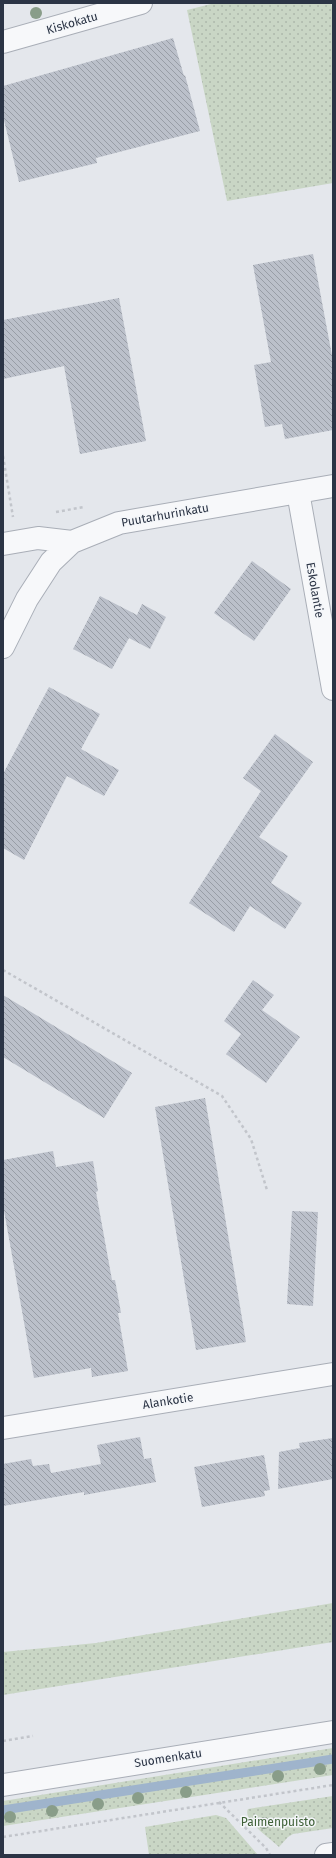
<svg xmlns="http://www.w3.org/2000/svg" width="336" height="1858" viewBox="0 0 336 1858" font-family="'Fira Sans',sans-serif">
	<style>
		.grass { fill: url(#grass-dots) }
		.lines { fill: none; stroke-linecap: round; stroke-linejoin: round }
		.stream { stroke: #9fb4cc; stroke-width: 9 }
		.building { fill: url(#building-back-hatch) }
		.minor-casing { stroke: #a9aeb7; stroke-width: 24 }
		.path { stroke: #c2c5cb; stroke-width: 2.5; stroke-dasharray: 3 3; stroke-linecap: butt }
		.minor { stroke: #f7f8fa; stroke-width: 22 }
		.tree { fill: #899d89 }
		.labels { text-anchor: middle; stroke-width: 3; stroke-linejoin: round; paint-order: stroke }
		.street-label { font-size: 12px; fill: #2b3445; stroke: #f4f6f9 }
		.park-label { font-size: 12px; fill: #3f6138; stroke: #f4f6f9 }
	</style>
	<defs>
		<pattern id="grass-dots" width="8" height="8" patternUnits="userSpaceOnUse"><rect width="8" height="8" fill="#c9d6c5"/><path d="M2 2h.1M6 6h.1" fill="none" stroke="#adb8ab" stroke-width="1.8" stroke-linecap="round"/></pattern>
		<pattern id="building-back-hatch" width="6" height="6" patternUnits="userSpaceOnUse"><rect width="6" height="6" fill="#bbc0ca"/><path d="M-1 5l2 2M0 0l6 6M5-1l2 2" fill="none" stroke="#989da6"/></pattern>
	</defs>
	<rect width="100%" height="100%" fill="#e4e7ec"/>
	<path class="grass" d="M 215,3 L 331,3 L 333,12 L 333,183 L 227,201 L 187,10 Z
		M 333,1603 L 333,1642 L 3,1695 L 3,1652 L 96,1643 Z
		M 333,1748 L 333,1775 L 3,1826 L 3,1801 Z
		M 333,1796 L 333,1828 L 293,1834 L 288,1837 L 279,1847 C 271,1839 242,1820 248,1809 Z
		M 216,1815 L 226,1818 L 258,1855 L 149,1855 L 145,1827 Z"/>
	<g class="lines">
		<path class="stream" d="M 3,1810 L 333,1759"/>
	</g>
	<path class="building" d="M 173,38 L 184,76 L 185,75 L 200,131 L 96,158 L 97,163 L 19,182 L 3,116 L 3,86 Z
		M 313,254 L 333,361 L 333,430 L 285,439 L 282,424 L 265,427 L 254,365 L 271,362 L 253,265 Z
		M 119,298 L 146,441 L 80,454 L 64,366 L 3,379 L 3,320 Z
		M 252,561 L 291,589 L 254,641 L 214,613 Z
		M 100,596 L 137,615 L 142,604 L 166,617 L 150,649 L 129,638 L 112,669 L 73,649 Z
		M 49,687 L 100,714 L 81,749 L 119,770 L 104,796 L 67,776 L 24,860 L 3,848 L 3,774 Z
		M 275,734 L 313,762 L 259,837 L 288,856 L 271,883 L 302,903 L 285,929 L 250,906 L 234,932 L 189,903 L 261,791 L 243,778 Z
		M 253,980 L 274,995 L 262,1010 L 300,1037 L 266,1083 L 226,1054 L 241,1034 L 224,1021 Z
		M 3,995 L 132,1073 L 104,1118 L 3,1057 Z
		M 205,1098 L 246,1342 L 196,1350 L 155,1107 Z
		M 53,1151 L 56,1167 L 93,1161 L 98,1191 L 96,1192 L 112,1280 L 115,1280 L 121,1313 L 118,1313 L 128,1371 L 92,1377 L 91,1368 L 34,1378 L 3,1205 L 3,1160 Z
		M 292,1211 L 318,1212 L 313,1306 L 287,1304 Z
		M 140,1437 L 144,1459 L 151,1458 L 156,1482 L 84,1495 L 84,1492 L 3,1506 L 3,1464 L 31,1459 L 33,1466 L 49,1464 L 51,1473 L 101,1464 L 97,1445 Z
		M 333,1438 L 333,1479 L 278,1489 L 279,1452 L 300,1448 L 299,1443 Z
		M 264,1455 L 270,1490 L 264,1491 L 265,1496 L 202,1507 L 194,1467 Z"/>
	<g class="lines">
		<g class="minor-casing">
			<path id="minor" d="M 3,42 L 141,3
				M 298,492 L 333,689
				M 3,544 L 38,538 L 72,542
				M 3,647 L 27,599 L 51,562 L 72,542 L 119,523 L 333,486
				M 3,1428 L 333,1374
				M 3,1785 L 333,1732
				M 326,1855 L 333,1854"/>
		</g>
		<path class="path" d="M 3,456 L 13,517
			M 56,512 L 84,507
			M 3,970 L 222,1096 L 251,1139 L 267,1190
			M 3,1741 L 33,1736
			M 219,1802 L 266,1848 L 270,1855
			M 3,1837 L 333,1785"/>
		<use href="#minor" class="minor"/>
	</g>
	<g class="tree">
		<circle cx="36" cy="13" r="6"/>
		<circle cx="320" cy="1769" r="6"/>
		<circle cx="278" cy="1776" r="6"/>
		<circle cx="186" cy="1792" r="6"/>
		<circle cx="138" cy="1798" r="6"/>
		<circle cx="98" cy="1804" r="6"/>
		<circle cx="52" cy="1811" r="6"/>
		<circle cx="10" cy="1817" r="6"/>
		<circle cx="264" cy="1823" r="6"/>
	</g>
	<g class="labels">
		<g class="street-label">
			<text transform="translate(72 23) rotate(-16)" y="4">Kiskokatu</text>
			<text transform="translate(165 515) rotate(-10)" y="4">Puutarhurinkatu</text>
			<text transform="translate(315 590) rotate(80)" y="4">Eskolantie</text>
			<text transform="translate(168 1401) rotate(-9)" y="4">Alankotie</text>
			<text transform="translate(168 1758) rotate(-9)" y="4">Suomenkatu</text>
		</g>
		<g class="park-label">
			<text x="278" y="1826">Paimenpuisto</text>
		</g>
	</g>
	<rect width="336" height="1858" fill="none" stroke="#2b3445" stroke-width="8"/>
</svg>
